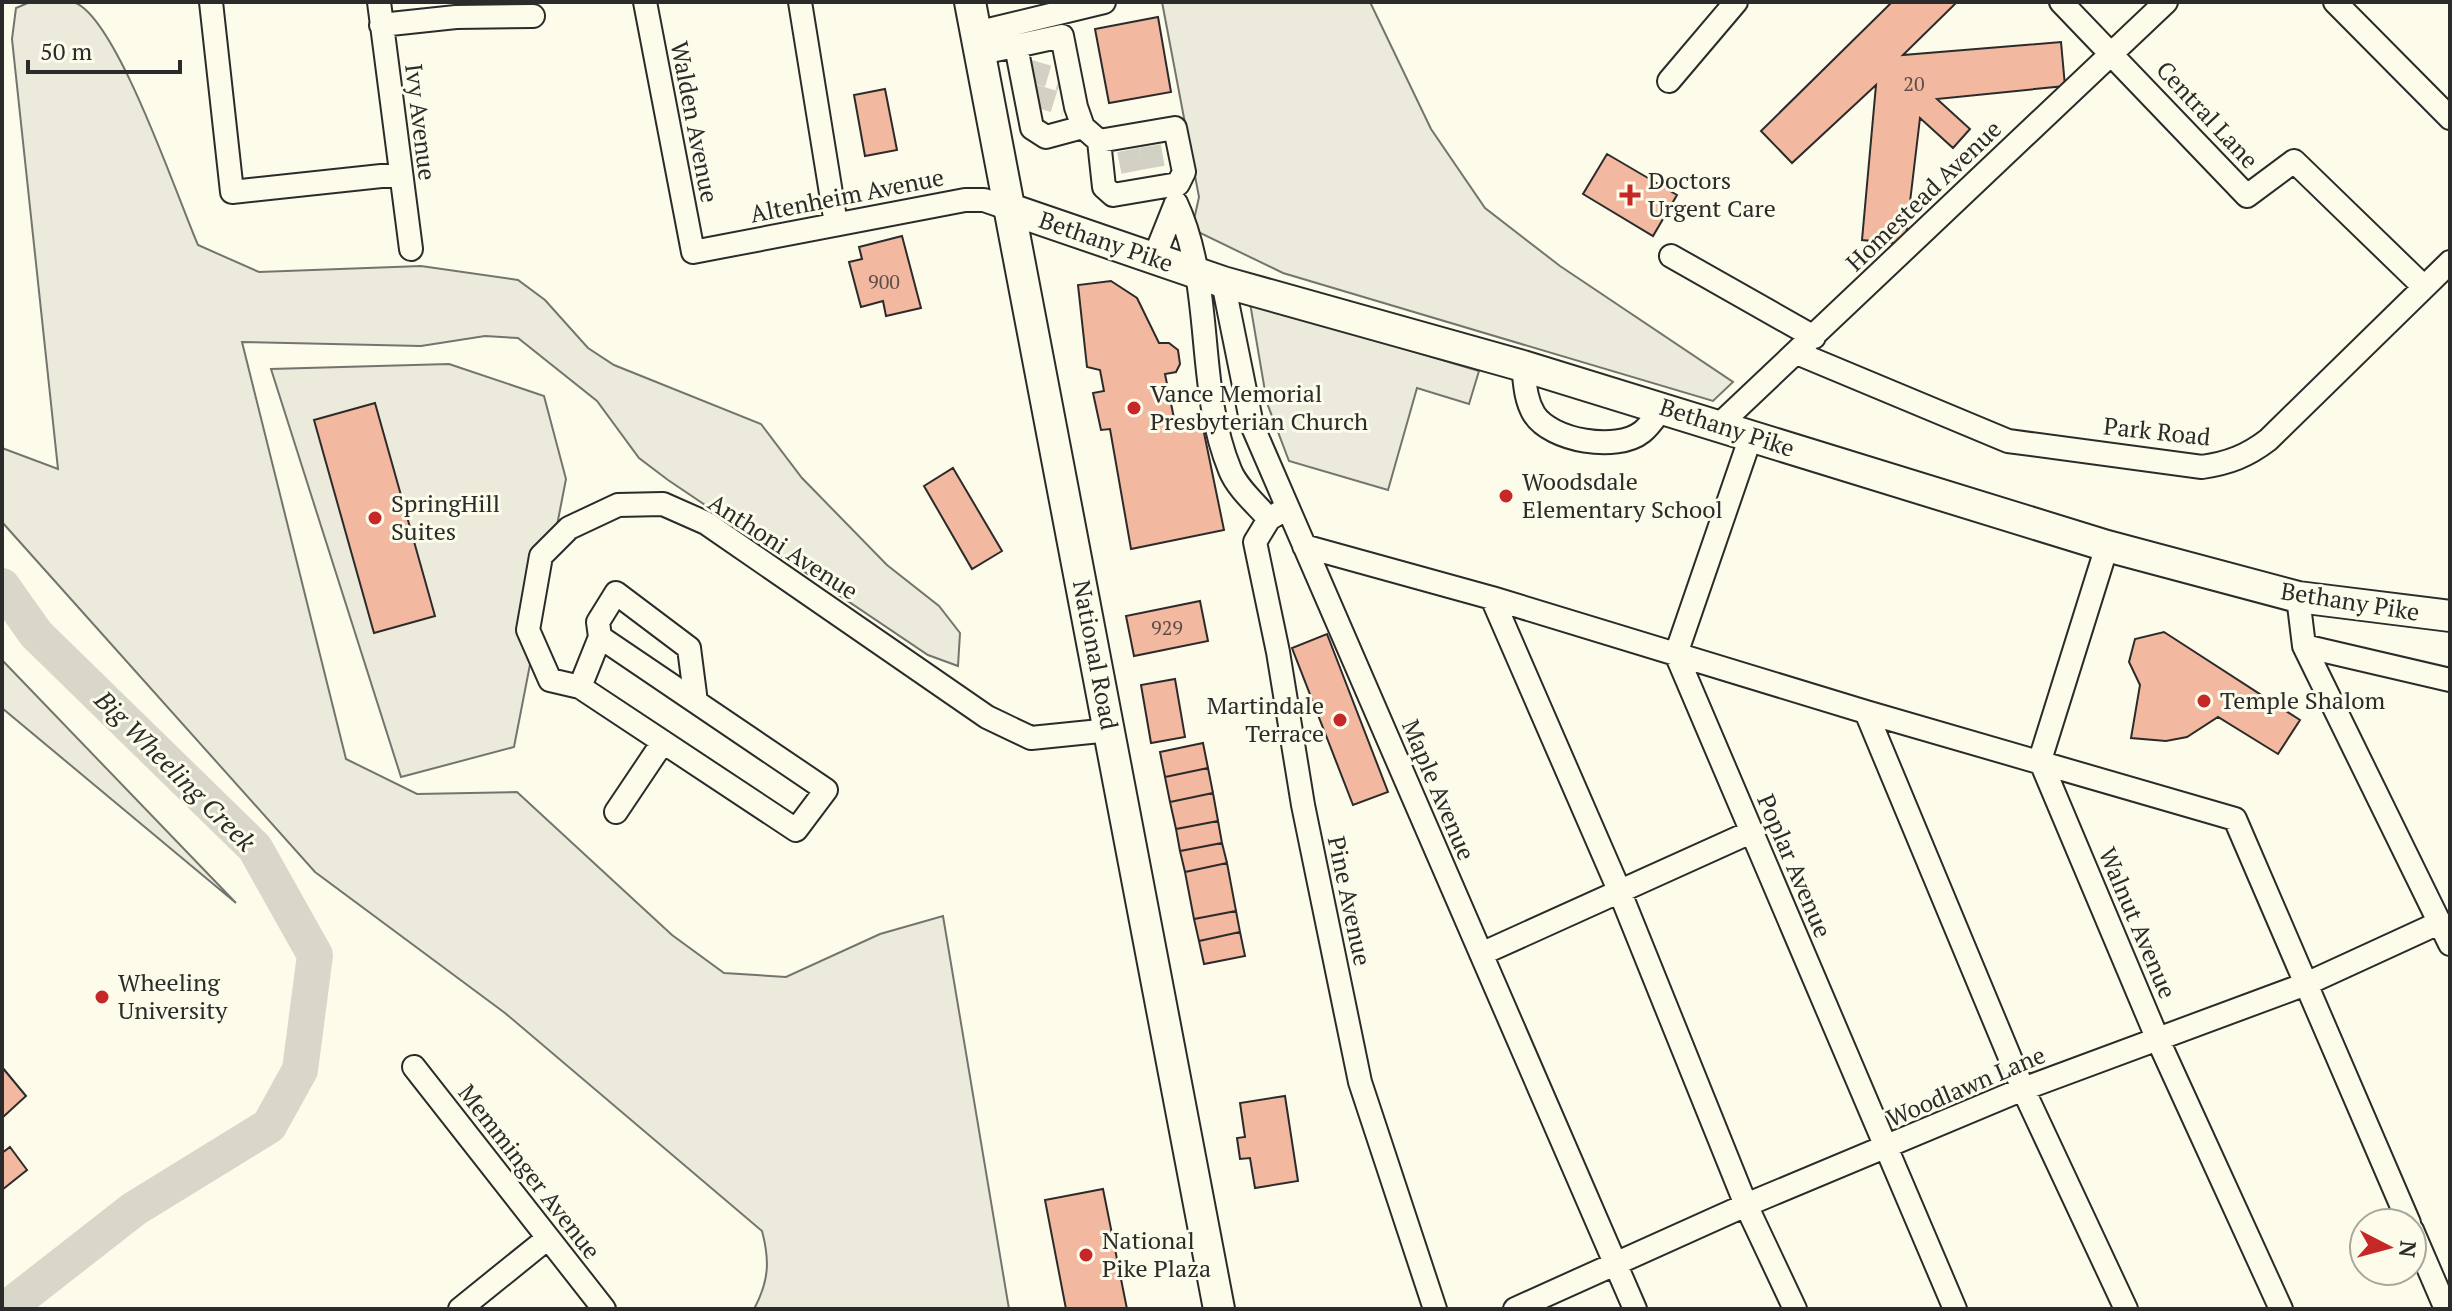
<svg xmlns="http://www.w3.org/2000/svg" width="2452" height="1311" viewBox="0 0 2452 1311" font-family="'PT Serif',serif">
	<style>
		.green { fill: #ecebdb; stroke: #74746e; stroke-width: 2 }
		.parking { fill: #eceadb; stroke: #74746e; stroke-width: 2 }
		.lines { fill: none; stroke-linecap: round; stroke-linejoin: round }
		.river { stroke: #d8d7c9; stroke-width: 36 }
		.building { fill: #f2b8a0; stroke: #2b2b2b; stroke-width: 2 }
		.minor-tunnel { stroke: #d3d1c4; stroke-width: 22; stroke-dasharray: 22 11; stroke-linecap: butt }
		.minor-casing { stroke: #2b2b2b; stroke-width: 26 }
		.major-casing { stroke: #2b2b2b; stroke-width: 34 }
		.minor { stroke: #fdfbea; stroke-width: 22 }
		.major { stroke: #fdfbea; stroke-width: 30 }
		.poi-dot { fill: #c62828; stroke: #fdfbea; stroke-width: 3 }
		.labels { text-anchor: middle; stroke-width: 6; stroke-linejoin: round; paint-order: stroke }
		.number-label { font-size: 20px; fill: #5d4e48 }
		.street-label { font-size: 24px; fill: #2b2b2b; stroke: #fdfbea }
		.poi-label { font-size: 24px; fill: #2b2b2b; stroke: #fdfbea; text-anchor: start }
		.water-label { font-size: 26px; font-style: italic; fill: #2b2b2b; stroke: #fdfbea }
	</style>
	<rect width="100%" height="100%" fill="#fdfbea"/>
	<path class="green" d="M 30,2 C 43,2 60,0 73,2 C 116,14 178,200 198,245 L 259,272 L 421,266 L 518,280 L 545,300 L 588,348 L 614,365 L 761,424 L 802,478 L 887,565 L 939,606 L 960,633 L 958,666 L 928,655 L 668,480 L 639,458 L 597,401 L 518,338 L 485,336 L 421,346 L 242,342 L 346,759 L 417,794 L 517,792 L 672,935 L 724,973 L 786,977 L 880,934 L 943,916 L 1009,1309 L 754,1309 C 769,1281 770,1261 762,1231 L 505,1013 L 315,872 L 2,522 L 2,448 L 58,469 L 12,39 L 16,8 Z
		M 1162,2 L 1370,2 L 1431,129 L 1485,208 L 1560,266 L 1733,382 L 1713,401 L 1283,273 L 1192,229 L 1199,197 Z
		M 1250,303 L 1479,371 L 1469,404 L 1417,388 L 1388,490 L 1289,461 L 1267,403 Z
		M 2,660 L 236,903 L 2,708 Z"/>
	<path class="parking" d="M 449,364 L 544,396 L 566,479 L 514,747 L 401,777 L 271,369 Z"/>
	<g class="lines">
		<path class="river" d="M 2,586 L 36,634 L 255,848 L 315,955 L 300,1070 L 269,1126 L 134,1209 L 6,1309"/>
	</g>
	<path class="building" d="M 1892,2 L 1957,2 L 1903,55 L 2061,42 L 2065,86 L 1937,99 L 1970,129 L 1953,148 L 1920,118 L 1905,244 L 1862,240 L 1876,85 L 1792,163 L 1761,131 Z
		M 1158,17 L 1171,92 L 1109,103 L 1095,29 Z
		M 885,89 L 897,150 L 865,156 L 854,95 Z
		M 1607,154 L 1677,195 L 1653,236 L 1583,194 Z
		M 902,236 L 921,308 L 886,316 L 883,301 L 861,307 L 849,262 L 862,259 L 859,247 Z
		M 1111,281 L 1137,298 L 1159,343 L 1169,343 L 1178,350 L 1180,364 L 1176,372 L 1165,374 L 1176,428 L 1202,423 L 1224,530 L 1131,549 L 1110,429 L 1101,430 L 1093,393 L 1104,391 L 1100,370 L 1087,367 L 1078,285 Z
		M 375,403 L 435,616 L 374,633 L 314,420 Z
		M 953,468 L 1002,551 L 972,569 L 924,486 Z
		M 1200,601 L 1208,641 L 1134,656 L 1126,616 Z
		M 2164,632 L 2300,720 L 2278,754 L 2218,717 L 2187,737 L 2166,741 L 2131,738 L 2140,685 L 2129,662 L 2135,639 Z
		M 1327,634 L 1388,792 L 1353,805 L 1292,648 Z
		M 1175,679 L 1185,737 L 1151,743 L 1141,685 Z
		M 1203,743 L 1208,768 L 1165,777 L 1160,752 Z
		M 1208,768 L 1213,793 L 1170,802 L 1165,777 Z
		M 1213,793 L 1218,821 L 1176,829 L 1170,802 Z
		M 1218,821 L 1222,843 L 1180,851 L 1176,829 Z
		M 1222,843 L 1227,863 L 1185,872 L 1180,851 Z
		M 1227,863 L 1236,911 L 1194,919 L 1185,872 Z
		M 1236,911 L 1240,932 L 1199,941 L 1194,919 Z
		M 1240,932 L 1245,956 L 1204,964 L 1199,941 Z
		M 2,1067 L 26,1096 L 2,1118 Z
		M 1285,1096 L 1298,1181 L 1255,1188 L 1250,1158 L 1240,1159 L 1237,1138 L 1245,1137 L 1240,1103 Z
		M 10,1147 L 27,1170 L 2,1190 L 2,1153 Z
		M 1103,1189 L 1127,1309 L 1066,1309 L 1045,1200 Z"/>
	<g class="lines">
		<path class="minor-tunnel" d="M 1027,70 L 1061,80
			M 1033,95 L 1065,105
			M 1150,146 L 1155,175
			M 1128,150 L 1134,180"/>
		<g class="minor-casing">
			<path id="minor" d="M 211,2 L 232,192 L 400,174
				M 379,2 L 411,249
				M 645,2 L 693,252 L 965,200 L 984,200 L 1010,209
				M 800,2 L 836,224
				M 2061,2 L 2247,196 L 2294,161 L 2424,287
				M 2335,2 L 2450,118
				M 381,25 L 456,17 L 533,16
				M 976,33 L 1104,2
				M 1016,46 L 1062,36 L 1076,107 L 1083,127
				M 980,53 L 1016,46 L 1032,128 L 1046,137 L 1083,127 L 1099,141 L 1104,187 L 1113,195 L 1178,184 L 1184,172 L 1175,128 L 1099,141
				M 1669,81 L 1736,2
				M 1671,256 L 1814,337
				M 1154,258 L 1176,203 C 1215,287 1195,385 1230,470 C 1237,488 1257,505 1269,519
				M 1223,282 L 1252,425 L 1635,1309
				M 1797,353 L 2008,441 L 2202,467 C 2229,463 2247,456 2268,440 L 2450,262
				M 1523,366 C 1525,382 1525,399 1534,414 C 1551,441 1617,452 1642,432 C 1650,426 1656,416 1662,408
				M 1718,426 L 2166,2
				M 1751,436 L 1676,654 L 1955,1309
				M 1287,508 L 1269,519 L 1255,542 L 1278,652 L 1303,805 L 1360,1082 L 1435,1309
				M 1304,546 L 1492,598 L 1866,712 L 2235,819 L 2409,1223
				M 2107,546 L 2040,760 L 2158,1040 L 2281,1309
				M 2298,597 L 2304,646 L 2450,944
				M 1492,598 L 1619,890 L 1746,1205 L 1795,1309
				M 600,637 L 598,622 L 616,593 L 689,648 L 696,702
				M 2304,646 L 2450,680
				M 580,687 L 600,637 L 826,790 L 796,830 L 580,687 L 550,680 L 528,630 L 541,556 L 569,528 L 618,505 L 663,504 L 706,523 L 987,717 L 1031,738 L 1110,730
				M 1866,712 L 2023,1089 L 2126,1309
				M 616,812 L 663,742
				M 1481,954 L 1751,832
				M 414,1067 L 604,1309
				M 2412,1230 L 2446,1309
				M 460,1309 L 548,1238
				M 1515,1309 L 1746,1205 L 2023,1089 L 2306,984 L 2441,922"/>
		</g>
		<g class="major-casing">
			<path id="major" d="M 970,2 L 1219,1309
				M 1010,209 L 1223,282 L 1523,366 L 2107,546 L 2298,597 L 2450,616"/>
		</g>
		<use href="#minor" class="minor"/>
		<use href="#major" class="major"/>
	</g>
	<g class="poi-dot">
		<path d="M1626 183h8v8h8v8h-8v8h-8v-8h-8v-8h8z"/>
		<circle cx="1134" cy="408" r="8"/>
		<circle cx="1506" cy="496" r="8"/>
		<circle cx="375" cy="518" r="8"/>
		<circle cx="2204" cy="701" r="8"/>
		<circle cx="1340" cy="720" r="8"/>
		<circle cx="102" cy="997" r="8"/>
		<circle cx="1086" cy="1255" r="8"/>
	</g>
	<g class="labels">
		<g class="number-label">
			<text x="1914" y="91">20</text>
			<text x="884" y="289">900</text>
			<text x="1167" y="635">929</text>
		</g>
		<g class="street-label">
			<text transform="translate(2207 115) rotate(47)" y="8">Central Lane</text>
			<text transform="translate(420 122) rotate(83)" y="8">Ivy Avenue</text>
			<text transform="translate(694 122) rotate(79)" y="8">Walden Avenue</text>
			<text transform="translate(847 196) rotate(-11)" y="8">Altenheim Avenue</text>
			<text transform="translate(1924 196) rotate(-44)" y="8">Homestead Avenue</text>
			<text transform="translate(1106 242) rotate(19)" y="8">Bethany Pike</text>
			<text transform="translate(1727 428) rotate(18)" y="8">Bethany Pike</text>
			<text transform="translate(2157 432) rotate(6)" y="8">Park Road</text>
			<text transform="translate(783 547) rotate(33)" y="8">Anthoni Avenue</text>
			<text transform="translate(2350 602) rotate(9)" y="8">Bethany Pike</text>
			<text transform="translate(1095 655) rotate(79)" y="8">National Road</text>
			<text transform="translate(1438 790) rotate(67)" y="8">Maple Avenue</text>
			<text transform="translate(1794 866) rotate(67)" y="8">Poplar Avenue</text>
			<text transform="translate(1349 901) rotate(78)" y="8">Pine Avenue</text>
			<text transform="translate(2137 923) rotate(67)" y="8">Walnut Avenue</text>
			<text transform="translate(1966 1087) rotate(-23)" y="8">Woodlawn Lane</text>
			<text transform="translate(529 1172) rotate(52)" y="8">Memminger Avenue</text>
		</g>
		<g class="poi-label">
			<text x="1648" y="189">Doctors<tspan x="1648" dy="28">Urgent Care</tspan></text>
			<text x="1150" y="402">Vance Memorial<tspan x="1150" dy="28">Presbyterian Church</tspan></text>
			<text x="1522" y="490">Woodsdale<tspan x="1522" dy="28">Elementary School</tspan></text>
			<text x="391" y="512">SpringHill<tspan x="391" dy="28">Suites</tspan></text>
			<text x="2220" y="709">Temple Shalom</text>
			<text x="1324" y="714" text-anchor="end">Martindale<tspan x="1324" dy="28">Terrace</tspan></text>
			<text x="118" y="991">Wheeling<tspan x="118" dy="28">University</tspan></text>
			<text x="1102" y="1249">National<tspan x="1102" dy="28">Pike Plaza</tspan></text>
		</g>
		<g class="water-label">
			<text transform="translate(175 771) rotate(45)" y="9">Big Wheeling Creek</text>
		</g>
	</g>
	<rect width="2452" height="1311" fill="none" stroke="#2b2b2b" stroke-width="8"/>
	<g transform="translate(2388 1247) rotate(96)"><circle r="38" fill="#fdfbea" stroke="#a9a89e" stroke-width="2"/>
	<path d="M0-6L14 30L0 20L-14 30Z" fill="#c62828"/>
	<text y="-12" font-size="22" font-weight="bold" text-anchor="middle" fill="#2b2b2b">N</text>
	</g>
	<path d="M28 60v12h152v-12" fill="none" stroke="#2b2b2b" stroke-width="4"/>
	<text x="40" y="60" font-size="24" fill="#2b2b2b" stroke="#fdfbea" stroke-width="6" paint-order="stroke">50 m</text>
</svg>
